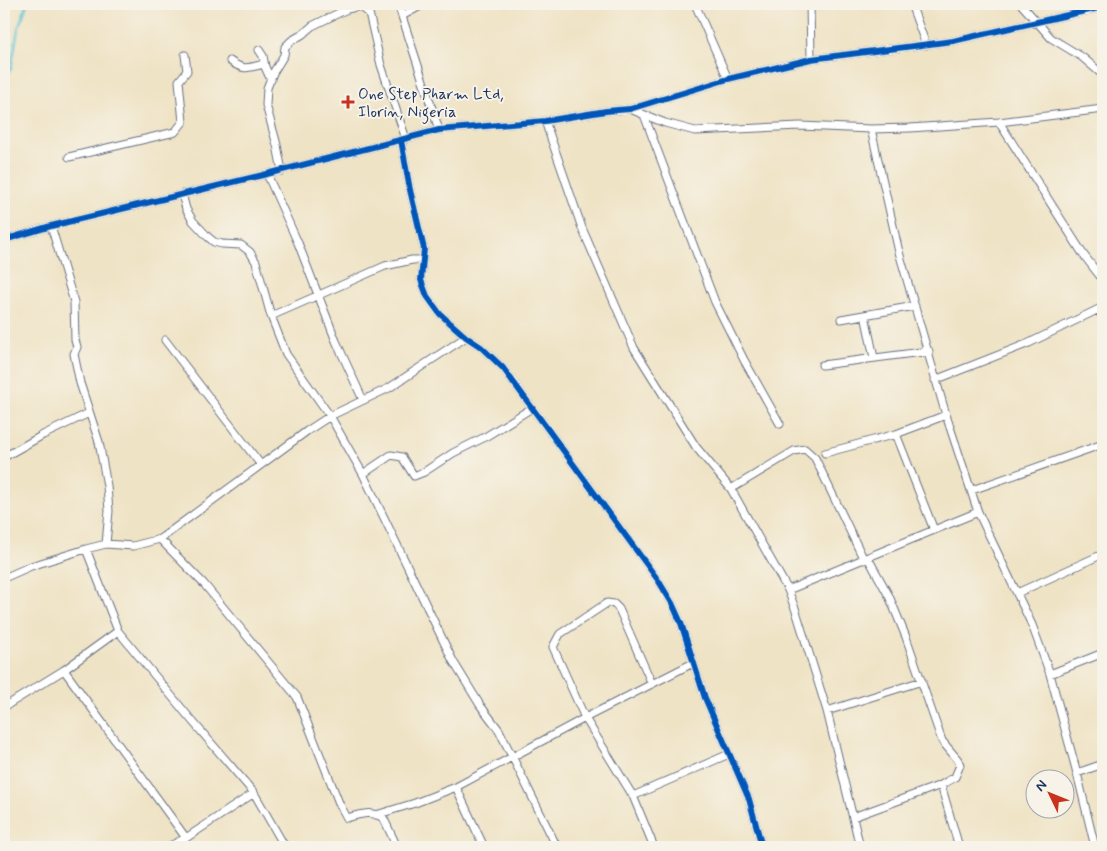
<svg xmlns="http://www.w3.org/2000/svg" width="1107" height="851" viewBox="0 0 1107 851" font-family="Mynerve,sans-serif">
	<style>
		.lines { fill: none; stroke-linecap: round; stroke-linejoin: round }
		.stream { stroke: #5ac4d5; stroke-width: 2.5 }
		.street-casing { stroke: #656e82; stroke-width: 9 }
		.street { stroke: #fff; stroke-width: 7 }
		.cycleway-casing { stroke: #f7f3e8; stroke-width: 9 }
		.cycleway { stroke: #0057b8; stroke-width: 6 }
		.poi-dot { fill: #c8321e; stroke: #f7f3e8; stroke-width: 2 }
		.labels { text-anchor: middle; stroke-width: 4; stroke-linejoin: round; paint-order: stroke }
		.poi-label { font-size: 16px; fill: #1b2f5e; stroke: #f7f3e8; text-anchor: start }
	</style>
	<rect width="100%" height="100%" fill="#f7f3e8"/>
	<filter id="ink" filterUnits="userSpaceOnUse"><feTurbulence type="fractalNoise" baseFrequency=".02" numOctaves="2"/><feDisplacementMap in="SourceGraphic" scale="10" xChannelSelector="R" yChannelSelector="G"/><feConvolveMatrix kernelMatrix="1 2 1 2 8 2 1 2 1" color-interpolation-filters="sRGB"/></filter>
	<filter id="wash" filterUnits="userSpaceOnUse"><feTurbulence type="fractalNoise" baseFrequency=".0096" numOctaves="4" result="noise"/><feDisplacementMap in="SourceGraphic" scale="20" xChannelSelector="R" yChannelSelector="G"/><feGaussianBlur stdDeviation="1.12" result="paint"/><feColorMatrix in="noise" values="0 0 0 0 0 0 0 0 0 0 0 0 0 0 0 0 0 1.4 0 .05"/><feComposite in="paint" operator="in"/></filter>
	<g filter="url(#wash)">
		<rect width="100%" height="100%" fill="#efe3c5"/>
		<g class="lines">
			<path class="stream" d="M 4,78 L 11,69 L 18,29 L 27,4"/>
		</g>
	</g>
	<g filter="url(#ink)">
		<g class="lines">
			<g class="street-casing">
				<path id="street" d="M 398,4 L 439,130
					M 695,4 L 728,79
					M 810,4 L 811,59
					M 911,4 L 926,45
					M 1021,4 L 1051,38 L 1082,57 L 1103,75
					M 402,16 L 424,4
					M 259,50 L 263,56 L 265,67 L 271,80
					M 230,61 C 244,71 248,68 264,64
					M 630,109 L 665,123 L 695,131 L 800,126 L 871,129 L 910,128 L 999,122 L 1103,109
					M 644,115 L 715,302 L 744,360 L 780,424
					M 545,121 L 582,228 L 634,348 L 696,447 L 731,489 L 788,590 L 796,611 L 827,711 L 860,847
					M 999,122 L 1083,254 L 1103,280
					M 871,129 L 899,252 L 946,415 L 978,512 L 1032,625 L 1050,674 L 1077,773 L 1095,847
					M 401,140 L 410,190 L 424,249 L 421,280 L 427,296 L 440,314 L 466,337 L 481,347 L 503,368 L 658,580 L 672,603 L 681,623 L 705,698 L 749,799 L 762,847
					M 69,157 L 175,132 L 183,122 L 179,81 L 187,71 L 185,55
					M 282,171 L 277,145 L 266,105 L 267,88 L 273,73 L 284,55 L 285,47 L 291,41 L 303,34 L 312,26 L 347,9 L 360,6 L 369,13 L 381,65 L 406,139
					M 267,174 L 298,243 L 336,341 L 363,400
					M 182,194 L 186,209 L 193,221 L 208,237 L 214,242 L 222,244 L 241,245 L 250,252 L 256,262 L 271,316 L 286,354 L 330,416 L 363,474 L 453,661 L 480,705 L 499,730 L 557,847
					M 51,226 L 74,302 L 75,340 L 77,347 L 74,354 L 80,383 L 99,442 L 107,486 L 109,511 L 106,544
					M 4,240 L 51,226 L 267,174 L 439,130 L 545,121 L 606,111 L 630,109 L 728,79 L 811,59 L 953,41 L 1103,7
					M 1099,310 L 1103,318
					M 865,315 L 874,358
					M 271,316 L 385,266 L 412,260 L 423,260
					M 841,319 L 915,306
					M 165,340 L 261,465
					M 822,365 L 929,351
					M 935,380 L 1029,343 L 1103,307
					M 825,453 L 896,434
					M 4,457 L 43,435 L 89,413
					M 363,474 L 391,455 L 402,457 L 414,476 L 424,472 L 453,453 L 485,437 L 532,408
					M 731,489 L 794,451 L 805,449 L 815,458 L 864,560
					M 972,490 L 1103,444
					M 934,530 L 896,434 L 946,415
					M 160,539 L 204,584 L 297,697 L 339,803 L 347,818 C 360,814 373,810 384,819 L 397,847
					M 86,549 L 118,631 L 188,716 L 254,793 L 285,847
					M 4,578 L 31,566 L 86,549 L 106,544 L 133,546 L 160,539 L 307,431 L 330,416 L 389,388 L 466,337
					M 788,590 L 978,512
					M 1017,593 L 1103,554
					M 64,670 L 186,838
					M 1050,674 L 1103,653
					M 652,684 L 619,609 L 614,604 L 607,603 L 560,634 L 553,647 L 585,718 L 633,796 L 654,847
					M 4,707 L 64,670 L 118,631
					M 827,711 L 922,681
					M 1077,773 L 1103,764
					M 941,785 L 959,847
					M 456,787 L 484,847
					M 633,796 L 729,754
					M 376,815 L 415,803 L 456,787 L 585,718 L 693,663
					M 853,817 L 941,785 L 955,777 L 960,765 L 958,760 L 942,741 L 906,637 L 889,596 L 868,558
					M 168,847 L 186,838 L 254,793"/>
			</g>
			<use href="#street" class="street"/>
			<g class="cycleway-casing">
				<path id="cycleway" d="M 401,140 L 410,190 L 424,249 L 421,280 L 427,296 L 440,314 L 466,337 L 481,347 L 503,368 L 658,580 L 672,603 L 681,623 L 705,698 L 749,799 L 762,847
					M 4,240 L 51,226 L 267,174 L 439,130 L 545,121 L 606,111 L 630,109 L 728,79 L 811,59 L 953,41 L 1103,7"/>
			</g>
			<use href="#cycleway" class="cycleway"/>
		</g>
	</g>
	<path class="poi-dot" d="M345.5 94.5h5v5h5v5h-5v5h-5v-5h-5v-5h5z"/>
	<g class="labels">
		<g class="poi-label">
			<text x="358" y="99">One Step Pharm Ltd,<tspan x="358" dy="18">Ilorin, Nigeria</tspan></text>
		</g>
	</g>
	<rect width="1107" height="851" fill="none" stroke="#f7f3e8" stroke-width="20"/>
	<g transform="translate(1050 794) rotate(313)"><circle r="24" fill="#f7f3e8" stroke="#9fa5b1"/>
	<path d="M0-4L9 19L0 12L-9 19Z" fill="#c8321e"/>
	<text y="-8" font-size="14" font-weight="bold" text-anchor="middle" fill="#1b2f5e">N</text>
	</g>
</svg>
